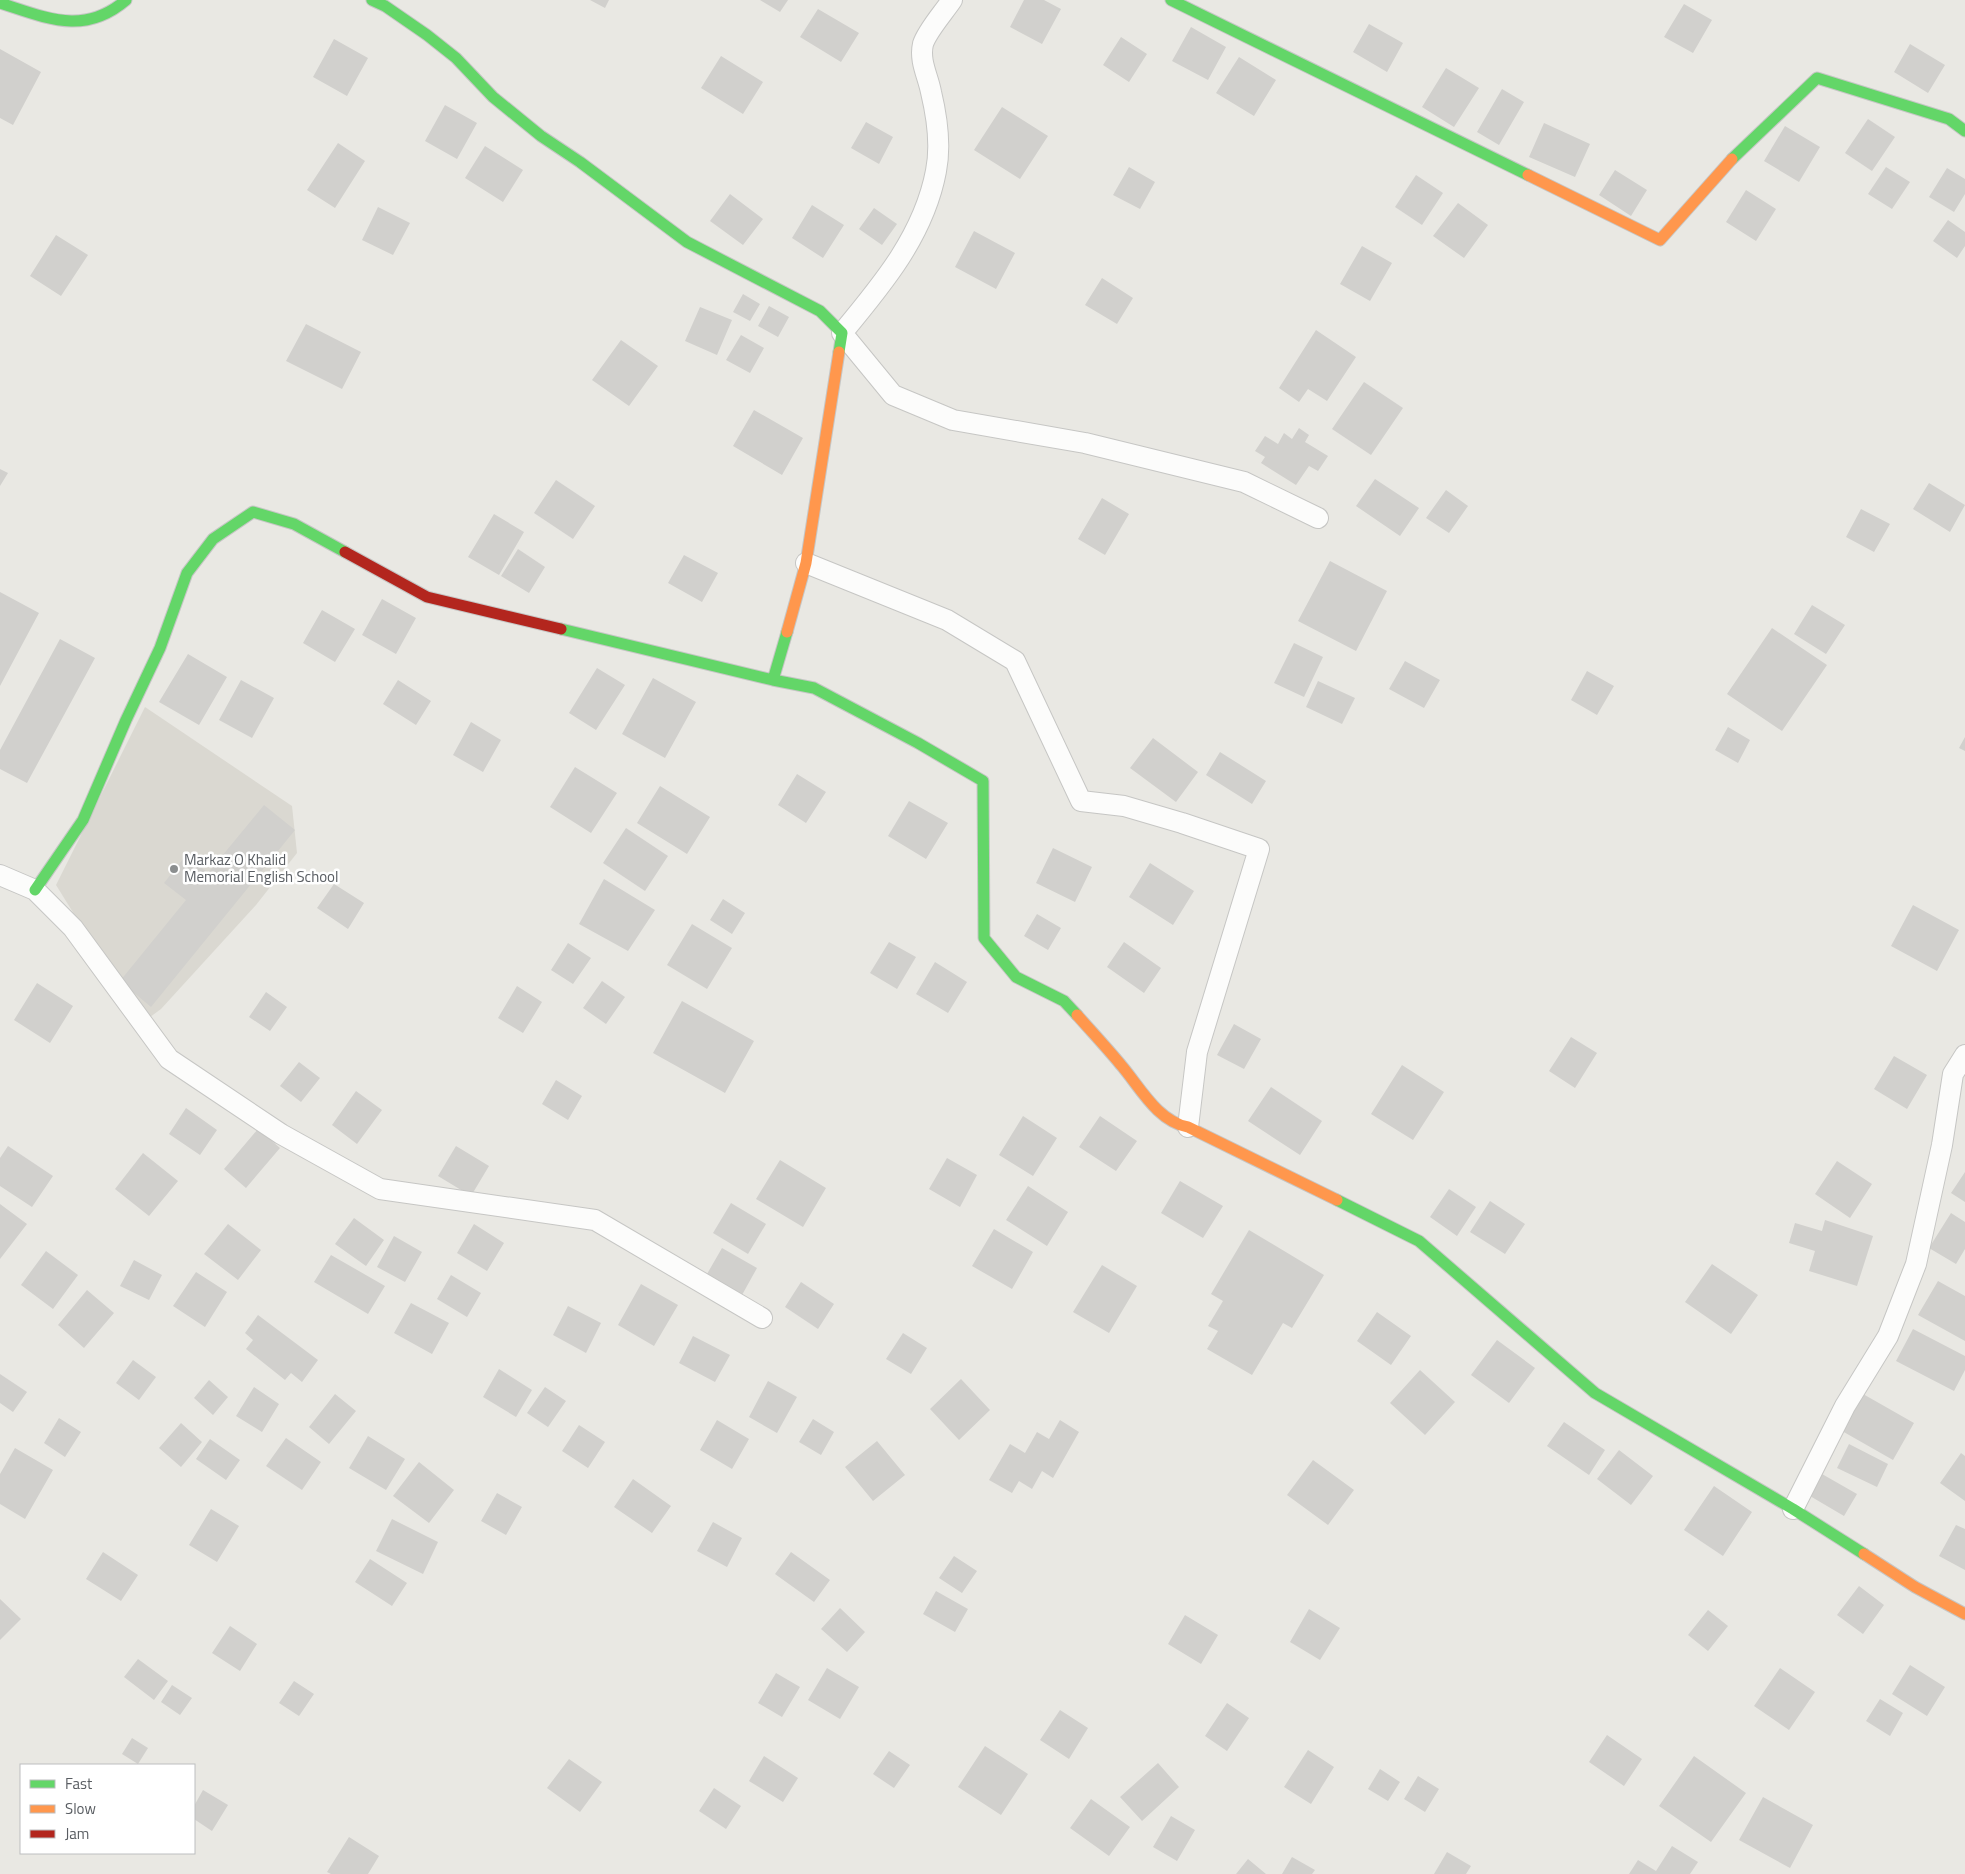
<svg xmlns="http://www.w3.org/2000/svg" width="1965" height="1874" viewBox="0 0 1965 1874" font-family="'Titillium Web',sans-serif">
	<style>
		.education { fill: #dad8d1 }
		.building { fill: #d1d0cd }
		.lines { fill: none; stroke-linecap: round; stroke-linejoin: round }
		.street-casing { stroke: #c6c6c4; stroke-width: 22 }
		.fast-casing { stroke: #c6c6c5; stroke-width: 13 }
		.slow-casing { stroke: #c6c6c5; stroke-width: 13 }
		.jam-casing { stroke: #c6c6c5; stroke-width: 13 }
		.street { stroke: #fcfcfb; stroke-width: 20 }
		.fast { stroke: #63d668; stroke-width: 11 }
		.slow { stroke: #ff974d; stroke-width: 11 }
		.jam { stroke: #b3261e; stroke-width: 11 }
		.poi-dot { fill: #8b8e8f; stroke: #fff; stroke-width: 2 }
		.labels { text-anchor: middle; stroke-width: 5; stroke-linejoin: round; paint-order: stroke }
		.poi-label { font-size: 15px; fill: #595d62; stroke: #fff; text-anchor: start }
	</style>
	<rect width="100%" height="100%" fill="#e9e8e3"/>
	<path class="education" d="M 145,707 L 292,806 L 297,853 L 256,905 L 161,1009 L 146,1020 L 102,959 L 56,885 Z"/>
	<path class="building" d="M 590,0 L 609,0 L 605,8 Z
		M 760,0 L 788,0 L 780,12 Z
		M 1024,0 L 1044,0 L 1061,9 L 1042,44 L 1010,27 Z
		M 1684,4 L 1712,20 L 1693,53 L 1664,37 Z
		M 818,9 L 859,33 L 841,62 L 800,37 Z
		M 1369,24 L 1403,43 L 1387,72 L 1353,52 Z
		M 1191,27 L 1226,47 L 1208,80 L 1172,61 Z
		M 1121,37 L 1147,54 L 1129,82 L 1103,65 Z
		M 334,39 L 368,58 L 347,96 L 313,77 Z
		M 1910,44 L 1945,65 L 1928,93 L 1894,72 Z
		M 0,49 L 41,72 L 13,125 L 0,118 Z
		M 721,56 L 763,82 L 743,114 L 701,88 Z
		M 1239,57 L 1276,80 L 1254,116 L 1216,93 Z
		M 1446,68 L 1479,88 L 1454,127 L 1422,107 Z
		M 1502,89 L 1524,102 L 1499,145 L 1477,132 Z
		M 445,105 L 477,123 L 457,159 L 425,141 Z
		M 1002,107 L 1048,136 L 1020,179 L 974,150 Z
		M 1868,119 L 1895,137 L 1872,171 L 1845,153 Z
		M 866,122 L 893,137 L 879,164 L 851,148 Z
		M 1544,123 L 1590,144 L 1575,177 L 1529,157 Z
		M 1785,126 L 1820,147 L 1799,182 L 1764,161 Z
		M 338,143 L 365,161 L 335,208 L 307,190 Z
		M 485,146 L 523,170 L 503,202 L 465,178 Z
		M 1129,167 L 1155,182 L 1140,209 L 1113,195 Z
		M 1886,167 L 1910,182 L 1892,209 L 1868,194 Z
		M 1947,168 L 1965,179 L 1965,194 L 1954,212 L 1929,197 Z
		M 1615,170 L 1647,190 L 1631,216 L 1599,195 Z
		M 1416,175 L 1443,193 L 1422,225 L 1395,207 Z
		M 1746,190 L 1776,209 L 1756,241 L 1726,222 Z
		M 730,194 L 763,219 L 743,245 L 710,221 Z
		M 1458,203 L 1488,225 L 1464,258 L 1433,236 Z
		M 812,205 L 844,225 L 823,258 L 792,238 Z
		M 378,207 L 410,223 L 393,255 L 362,240 Z
		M 874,208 L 897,224 L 882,245 L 859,229 Z
		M 1948,220 L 1965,232 L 1965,246 L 1957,258 L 1933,241 Z
		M 974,231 L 1015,253 L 996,289 L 955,267 Z
		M 56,235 L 88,255 L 61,296 L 30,276 Z
		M 1362,246 L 1392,263 L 1370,301 L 1340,284 Z
		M 1102,278 L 1133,298 L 1117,324 L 1085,305 Z
		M 743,294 L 760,304 L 750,321 L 733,312 Z
		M 769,306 L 789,317 L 778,337 L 758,326 Z
		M 700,307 L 732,320 L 717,355 L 685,341 Z
		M 306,324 L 361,352 L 342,389 L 286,361 Z
		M 1316,330 L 1356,357 L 1327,401 L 1308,389 L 1299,402 L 1279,388 Z
		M 741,335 L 764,348 L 750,373 L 726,360 Z
		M 621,340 L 658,366 L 629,406 L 592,380 Z
		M 1364,382 L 1403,408 L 1371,455 L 1332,429 Z
		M 754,410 L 803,438 L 782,475 L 733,446 Z
		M 1299,428 L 1309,435 L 1305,442 L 1328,456 L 1318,471 L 1309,466 L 1296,485 L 1261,463 L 1265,457 L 1255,451 L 1265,436 L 1278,444 L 1284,433 L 1292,439 Z
		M 0,469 L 8,473 L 0,486 Z
		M 1375,479 L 1419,508 L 1400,536 L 1356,506 Z
		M 556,480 L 595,506 L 573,539 L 534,513 Z
		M 1929,483 L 1965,505 L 1950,532 L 1913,509 Z
		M 1446,490 L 1468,506 L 1449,533 L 1426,518 Z
		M 1102,498 L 1129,514 L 1105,555 L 1078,539 Z
		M 1861,509 L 1890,524 L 1874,552 L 1846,537 Z
		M 494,514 L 524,532 L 499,575 L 468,557 Z
		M 518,549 L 545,567 L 529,593 L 501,576 Z
		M 684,555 L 718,573 L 702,602 L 668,583 Z
		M 1330,561 L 1387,591 L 1356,651 L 1298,621 Z
		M 0,592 L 39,613 L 0,686 Z
		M 382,599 L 416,618 L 396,654 L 362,635 Z
		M 1812,605 L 1845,625 L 1826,654 L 1794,634 Z
		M 322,610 L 355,629 L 335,662 L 303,643 Z
		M 1772,628 L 1827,665 L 1782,731 L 1727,694 Z
		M 60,639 L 95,658 L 27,783 L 0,769 L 0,750 Z
		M 1294,643 L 1323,657 L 1304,697 L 1274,683 Z
		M 188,654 L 227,677 L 199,725 L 159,702 Z
		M 1405,661 L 1440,680 L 1424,708 L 1389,689 Z
		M 597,668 L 625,685 L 596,730 L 569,713 Z
		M 1587,671 L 1614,686 L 1597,715 L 1571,700 Z
		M 653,678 L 696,702 L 665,758 L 622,734 Z
		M 241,680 L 274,698 L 252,738 L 219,720 Z
		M 398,680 L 431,701 L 416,725 L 383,704 Z
		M 1318,681 L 1355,698 L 1342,724 L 1306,707 Z
		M 471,722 L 501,740 L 483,772 L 453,755 Z
		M 1728,727 L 1750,740 L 1738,763 L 1715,750 Z
		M 1965,737 L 1965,751 L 1959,748 Z
		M 1153,738 L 1198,772 L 1176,802 L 1130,768 Z
		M 1220,752 L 1266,781 L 1252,804 L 1206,775 Z
		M 575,767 L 617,793 L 591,833 L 550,807 Z
		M 797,774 L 826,792 L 806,823 L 778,805 Z
		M 660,786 L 710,817 L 687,854 L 637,823 Z
		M 909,801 L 948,823 L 926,859 L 888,836 Z
		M 264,805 L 295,830 L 151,1007 L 120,981 L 186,900 L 164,883 L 186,855 L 208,873 Z
		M 626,828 L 668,856 L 645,891 L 603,863 Z
		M 1053,848 L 1092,867 L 1075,902 L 1036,883 Z
		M 1150,863 L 1194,891 L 1173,925 L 1129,897 Z
		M 604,879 L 655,910 L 628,951 L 579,924 Z
		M 334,884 L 364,903 L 348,929 L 317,908 Z
		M 723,899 L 745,913 L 732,934 L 710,920 Z
		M 1913,905 L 1959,930 L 1937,971 L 1891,946 Z
		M 1037,914 L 1061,928 L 1048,950 L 1024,936 Z
		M 692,924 L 732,948 L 707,989 L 667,965 Z
		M 889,942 L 916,957 L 897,989 L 870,973 Z
		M 1124,942 L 1161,968 L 1144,993 L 1107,967 Z
		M 568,943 L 591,958 L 573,984 L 551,970 Z
		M 935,962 L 967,982 L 948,1013 L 916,994 Z
		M 602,981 L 625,997 L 606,1024 L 583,1008 Z
		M 37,983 L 73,1006 L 50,1043 L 14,1020 Z
		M 517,986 L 542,1002 L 523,1033 L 498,1018 Z
		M 266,992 L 287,1007 L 270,1031 L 249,1017 Z
		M 682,1001 L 754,1041 L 725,1093 L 653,1053 Z
		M 1234,1024 L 1261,1039 L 1244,1069 L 1217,1055 Z
		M 1571,1037 L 1597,1053 L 1575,1088 L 1549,1071 Z
		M 1894,1056 L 1927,1075 L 1907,1109 L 1874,1089 Z
		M 299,1062 L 320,1078 L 301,1102 L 280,1086 Z
		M 1402,1065 L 1444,1092 L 1413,1140 L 1371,1114 Z
		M 556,1080 L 582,1096 L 568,1120 L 542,1104 Z
		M 1271,1087 L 1322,1121 L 1300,1155 L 1248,1121 Z
		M 356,1091 L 382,1110 L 357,1144 L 332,1125 Z
		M 186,1108 L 217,1130 L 200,1155 L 169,1134 Z
		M 1023,1116 L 1057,1138 L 1033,1176 L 999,1155 Z
		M 1100,1116 L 1137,1141 L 1116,1171 L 1079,1147 Z
		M 258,1129 L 280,1148 L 246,1188 L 224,1169 Z
		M 8,1146 L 53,1176 L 32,1207 L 0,1186 L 0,1158 Z
		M 456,1146 L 489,1166 L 471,1196 L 438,1176 Z
		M 143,1153 L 178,1181 L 149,1216 L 115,1189 Z
		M 947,1158 L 977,1175 L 960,1207 L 929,1189 Z
		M 780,1160 L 826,1188 L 803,1227 L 756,1199 Z
		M 1837,1161 L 1872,1184 L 1850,1218 L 1815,1194 Z
		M 1965,1172 L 1965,1202 L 1951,1193 Z
		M 1180,1181 L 1223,1206 L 1203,1238 L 1161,1213 Z
		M 1028,1186 L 1068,1212 L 1047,1246 L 1006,1220 Z
		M 1449,1189 L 1476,1207 L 1457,1236 L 1430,1217 Z
		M 1490,1201 L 1525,1224 L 1505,1254 L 1470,1232 Z
		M 731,1203 L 766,1224 L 748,1254 L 713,1233 Z
		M 0,1204 L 27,1224 L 0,1259 Z
		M 1951,1213 L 1965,1222 L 1965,1249 L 1956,1264 L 1929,1248 Z
		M 354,1218 L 384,1240 L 366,1266 L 335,1244 Z
		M 1825,1220 L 1873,1236 L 1857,1286 L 1809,1271 L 1815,1251 L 1789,1243 L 1795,1223 L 1822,1231 Z
		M 228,1224 L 261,1250 L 238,1280 L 204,1254 Z
		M 474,1224 L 504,1243 L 487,1271 L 457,1253 Z
		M 994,1229 L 1033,1252 L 1012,1289 L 972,1266 Z
		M 1249,1230 L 1324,1275 L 1292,1328 L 1283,1323 L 1252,1375 L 1207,1349 L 1218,1331 L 1208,1326 L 1223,1301 L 1211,1294 Z
		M 394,1236 L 422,1252 L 405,1282 L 377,1267 Z
		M 722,1248 L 757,1268 L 742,1295 L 707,1274 Z
		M 46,1251 L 78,1275 L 53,1309 L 21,1285 Z
		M 331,1255 L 385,1286 L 368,1314 L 314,1282 Z
		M 134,1260 L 162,1275 L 149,1300 L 120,1286 Z
		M 1712,1264 L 1758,1295 L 1731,1334 L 1685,1302 Z
		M 1102,1265 L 1137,1286 L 1109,1333 L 1073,1312 Z
		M 196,1272 L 227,1292 L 205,1327 L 173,1306 Z
		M 451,1275 L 481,1293 L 467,1317 L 437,1299 Z
		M 1938,1281 L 1965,1296 L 1965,1341 L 1918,1315 Z
		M 801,1282 L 834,1304 L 818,1329 L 785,1307 Z
		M 641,1284 L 678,1305 L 654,1346 L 618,1325 Z
		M 87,1290 L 114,1313 L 84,1348 L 58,1325 Z
		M 411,1303 L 449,1323 L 432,1354 L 394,1333 Z
		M 568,1306 L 601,1323 L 586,1353 L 553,1335 Z
		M 1377,1312 L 1411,1336 L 1391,1365 L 1357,1341 Z
		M 258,1315 L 318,1360 L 302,1382 L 291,1373 L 285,1380 L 246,1349 L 253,1340 L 245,1333 Z
		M 1913,1329 L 1965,1356 L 1965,1370 L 1954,1391 L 1896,1361 Z
		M 903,1333 L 927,1348 L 911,1374 L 886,1359 Z
		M 693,1336 L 730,1355 L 715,1382 L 679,1363 Z
		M 1497,1340 L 1535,1368 L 1509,1403 L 1471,1375 Z
		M 133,1360 L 156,1377 L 139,1400 L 116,1383 Z
		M 499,1369 L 532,1390 L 516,1417 L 483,1397 Z
		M 1420,1370 L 1455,1402 L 1425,1435 L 1390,1403 Z
		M 0,1374 L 27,1392 L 13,1412 L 0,1403 Z
		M 961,1379 L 990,1410 L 959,1440 L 930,1409 Z
		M 209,1380 L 228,1397 L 213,1415 L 194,1398 Z
		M 768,1381 L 797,1397 L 777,1433 L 749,1417 Z
		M 254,1387 L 279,1404 L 262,1432 L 236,1416 Z
		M 545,1387 L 566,1401 L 548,1427 L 527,1413 Z
		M 335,1394 L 356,1411 L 329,1444 L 309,1427 Z
		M 1863,1394 L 1914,1423 L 1893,1460 L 1842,1431 Z
		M 59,1418 L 81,1432 L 65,1457 L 44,1443 Z
		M 813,1419 L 834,1432 L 821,1455 L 799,1442 Z
		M 717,1420 L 749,1439 L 732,1469 L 700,1450 Z
		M 1060,1420 L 1079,1432 L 1053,1478 L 1042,1471 L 1032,1489 L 1019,1481 L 1012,1493 L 989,1480 L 1010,1444 L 1025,1453 L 1037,1432 L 1049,1439 Z
		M 1564,1422 L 1605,1450 L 1589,1475 L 1547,1446 Z
		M 181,1423 L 202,1442 L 181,1467 L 159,1448 Z
		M 579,1425 L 605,1442 L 588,1468 L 562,1451 Z
		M 368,1436 L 405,1459 L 386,1490 L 349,1468 Z
		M 286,1438 L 321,1462 L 302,1490 L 266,1466 Z
		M 210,1439 L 240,1460 L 226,1480 L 196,1459 Z
		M 877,1441 L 905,1475 L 873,1501 L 845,1467 Z
		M 1849,1444 L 1888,1464 L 1877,1487 L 1837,1468 Z
		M 15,1448 L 53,1470 L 25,1519 L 0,1504 L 0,1474 Z
		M 1619,1450 L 1653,1476 L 1631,1505 L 1597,1479 Z
		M 1961,1453 L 1965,1456 L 1965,1501 L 1940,1483 Z
		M 1313,1460 L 1354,1490 L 1328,1525 L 1287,1495 Z
		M 419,1462 L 454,1490 L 429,1523 L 393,1496 Z
		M 1822,1474 L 1857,1494 L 1844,1516 L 1810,1496 Z
		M 633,1479 L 671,1506 L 652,1533 L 614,1507 Z
		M 1714,1486 L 1752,1512 L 1723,1556 L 1684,1530 Z
		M 497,1493 L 522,1507 L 506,1535 L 481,1521 Z
		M 211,1509 L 239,1526 L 217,1562 L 189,1545 Z
		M 392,1519 L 438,1542 L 423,1574 L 376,1551 Z
		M 713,1522 L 742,1538 L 727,1567 L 697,1551 Z
		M 1956,1525 L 1965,1529 L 1965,1570 L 1939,1556 Z
		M 103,1552 L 138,1575 L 121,1601 L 86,1579 Z
		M 791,1552 L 830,1580 L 814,1602 L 775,1574 Z
		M 954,1556 L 977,1571 L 962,1593 L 939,1578 Z
		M 370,1559 L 407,1583 L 392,1606 L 355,1582 Z
		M 1859,1586 L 1884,1605 L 1863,1634 L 1837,1615 Z
		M 936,1591 L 968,1609 L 955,1632 L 923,1614 Z
		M 0,1599 L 21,1619 L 0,1640 Z
		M 840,1608 L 865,1632 L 847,1652 L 821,1629 Z
		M 1309,1609 L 1340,1628 L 1320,1660 L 1290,1642 Z
		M 1708,1610 L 1728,1626 L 1708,1651 L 1688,1635 Z
		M 1185,1615 L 1218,1635 L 1201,1664 L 1168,1644 Z
		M 230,1626 L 257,1644 L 240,1671 L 212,1653 Z
		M 138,1659 L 168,1681 L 154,1700 L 124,1677 Z
		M 1910,1665 L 1945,1687 L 1927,1716 L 1892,1694 Z
		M 827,1668 L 859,1687 L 840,1719 L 808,1700 Z
		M 1780,1668 L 1815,1692 L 1789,1730 L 1754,1706 Z
		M 776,1673 L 800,1687 L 782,1717 L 758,1703 Z
		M 294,1681 L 314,1694 L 299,1716 L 279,1703 Z
		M 172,1685 L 192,1698 L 180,1715 L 161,1702 Z
		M 1880,1699 L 1903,1713 L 1890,1736 L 1866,1721 Z
		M 1227,1703 L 1249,1718 L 1227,1751 L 1205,1736 Z
		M 1060,1710 L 1088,1728 L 1069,1759 L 1040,1740 Z
		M 1607,1735 L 1642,1759 L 1624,1786 L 1589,1762 Z
		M 132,1738 L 148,1748 L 138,1764 L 122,1754 Z
		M 985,1746 L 1028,1774 L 1001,1815 L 958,1787 Z
		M 1308,1750 L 1334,1767 L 1311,1804 L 1284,1787 Z
		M 889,1751 L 910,1765 L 894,1788 L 873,1774 Z
		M 764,1756 L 798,1778 L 783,1802 L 749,1781 Z
		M 1694,1756 L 1746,1793 L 1711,1842 L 1659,1806 Z
		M 569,1759 L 602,1782 L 580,1812 L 547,1788 Z
		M 1158,1763 L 1179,1787 L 1142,1821 L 1120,1797 Z
		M 1380,1769 L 1400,1782 L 1388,1801 L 1368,1789 Z
		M 1418,1776 L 1439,1789 L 1425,1812 L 1404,1799 Z
		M 714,1788 L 741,1806 L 726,1829 L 699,1811 Z
		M 203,1790 L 228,1805 L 212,1831 L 194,1819 L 194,1806 Z
		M 1763,1797 L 1813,1825 L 1790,1868 L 1739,1840 Z
		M 1091,1799 L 1130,1827 L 1109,1856 L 1070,1828 Z
		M 1171,1816 L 1195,1830 L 1177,1861 L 1153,1847 Z
		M 349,1837 L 379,1856 L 368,1874 L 331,1874 L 327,1872 Z
		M 1672,1846 L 1698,1862 L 1690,1874 L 1629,1874 L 1638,1860 L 1656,1871 Z
		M 1447,1852 L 1471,1866 L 1466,1874 L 1434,1874 Z
		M 1292,1857 L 1315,1870 L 1312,1874 L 1282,1874 Z
		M 1248,1859 L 1266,1874 L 1236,1874 Z"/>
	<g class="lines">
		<g class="street-casing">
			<path id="street" d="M 952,0 C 944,12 927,31 923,44 C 919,61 928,76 931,92 C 937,117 941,146 936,171 C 924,235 882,285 842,333 L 893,395 L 953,420 L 1085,443 L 1244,482 L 1318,518
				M 806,563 L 947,620 L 1015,661 L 1081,801 L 1124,806 L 1182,823 L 1259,849 L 1197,1052 L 1188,1127
				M 0,875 L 35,890 L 73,928 L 169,1059 L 281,1134 L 380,1189 L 595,1220 L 762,1318
				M 1793,1509 L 1845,1406 L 1888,1336 L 1916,1264 L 1942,1145 L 1953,1074 L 1965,1055"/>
		</g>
		<g class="fast-casing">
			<path id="fast" d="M 372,0 L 385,6 L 427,35 L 456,58 L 493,97 L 541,136 L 580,162 L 687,242 L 820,311 L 842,333 L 839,352
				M 1171,0 L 1528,175
				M 0,3 C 47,18 84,36 126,0
				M 1732,159 L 1817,78 L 1949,119 L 1965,131
				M 561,629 L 773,680
				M 787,632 L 773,680 L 814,688 L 918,743 L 983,781 L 984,938 L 1016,977 L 1064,1001 L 1077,1015
				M 35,890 L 83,820 L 126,720 L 160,648 L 187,573 L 213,539 L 253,512 L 294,524 L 345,552
				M 1337,1200 L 1419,1241 L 1595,1393 L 1793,1509 L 1864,1554"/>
		</g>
		<g class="slow-casing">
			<path id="slow" d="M 1528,175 L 1660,240 L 1732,159
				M 787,632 L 806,563 L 839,352
				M 1077,1015 C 1092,1032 1107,1048 1121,1065 C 1140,1087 1157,1121 1188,1127 L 1337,1200
				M 1864,1554 L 1915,1587 L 1965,1614"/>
		</g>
		<g class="jam-casing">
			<path id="jam" d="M 345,552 L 427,597 L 561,629"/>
		</g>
		<use href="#street" class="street"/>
		<use href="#fast" class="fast"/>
		<use href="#slow" class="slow"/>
		<use href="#jam" class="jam"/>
	</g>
	<circle class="poi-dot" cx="174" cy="869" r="5"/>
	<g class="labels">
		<g class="poi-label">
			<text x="184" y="865">Markaz O Khalid<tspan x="184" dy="17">Memorial English School</tspan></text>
		</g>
	</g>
	<rect x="20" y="1764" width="175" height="90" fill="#ffffff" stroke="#bdbec0"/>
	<rect x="30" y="1780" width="25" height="8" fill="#63d668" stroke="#bdbec0"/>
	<text x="65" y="1789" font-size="15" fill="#595d62">Fast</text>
	<rect x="30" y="1805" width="25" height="8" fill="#ff974d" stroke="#bdbec0"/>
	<text x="65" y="1814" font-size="15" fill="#595d62">Slow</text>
	<rect x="30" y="1830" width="25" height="8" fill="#b3261e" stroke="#bdbec0"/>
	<text x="65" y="1839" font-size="15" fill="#595d62">Jam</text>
</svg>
